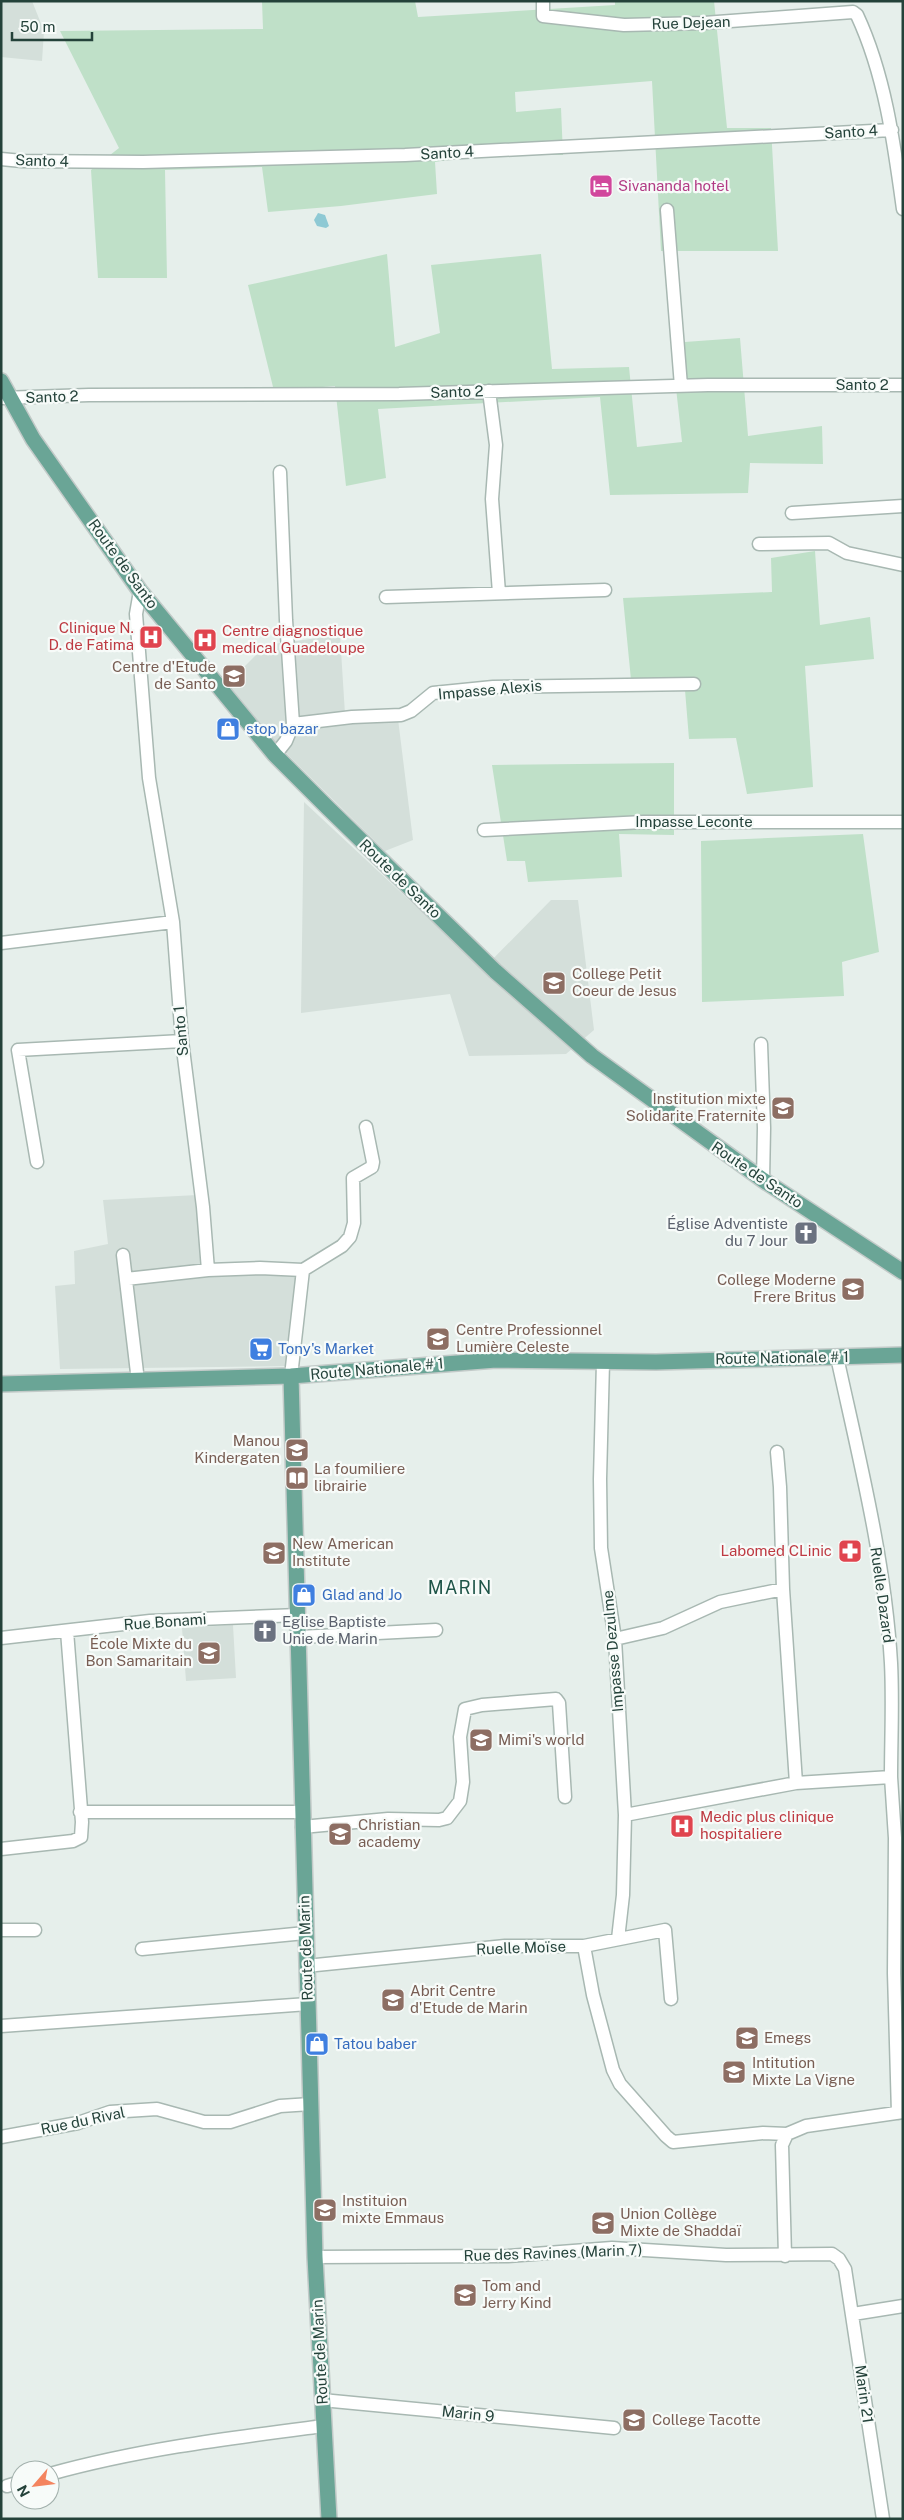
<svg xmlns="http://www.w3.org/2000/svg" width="904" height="2520" viewBox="0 0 904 2520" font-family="'Public Sans',sans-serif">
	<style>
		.built { fill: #d4dfda }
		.green { fill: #bfe0c8 }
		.water { fill: #8ec9d4 }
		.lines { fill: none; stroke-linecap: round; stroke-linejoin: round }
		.minor-casing { stroke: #a8b8b2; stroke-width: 15 }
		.major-casing { stroke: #c2cac8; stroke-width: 18 }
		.minor { stroke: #fff; stroke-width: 12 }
		.major { stroke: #6aa596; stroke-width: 15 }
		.labels { text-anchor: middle; stroke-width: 4.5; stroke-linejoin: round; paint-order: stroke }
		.street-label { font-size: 15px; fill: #24423a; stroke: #f7fbf9 }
		.hotel-label { font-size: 15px; fill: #b23c85; stroke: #f7fbf9; text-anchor: start }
		.health-label { font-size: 15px; fill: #be3a42; stroke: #f7fbf9; text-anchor: end }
		.education-label { font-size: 15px; fill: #785e54; stroke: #f7fbf9; text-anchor: start }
		.shop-label { font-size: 15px; fill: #366cbe; stroke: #f7fbf9; text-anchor: start }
		.worship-label { font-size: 15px; fill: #5b616d; stroke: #f7fbf9; text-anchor: end }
		.quarter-label { font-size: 18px; letter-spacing: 1px; fill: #1f5548; stroke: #f7fbf9 }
	</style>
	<rect width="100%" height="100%" fill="#e6efeb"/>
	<path class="built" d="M 1,1 L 32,1 L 44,31 L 42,61 L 1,57 Z
		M 340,635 L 345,714 L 398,719 L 413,840 L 385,851 L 276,743 L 226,685 L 266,645 Z
		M 304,802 L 483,969 L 551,900 L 578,900 L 594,1030 L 566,1054 L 469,1056 L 450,994 L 301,1013 Z
		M 197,1195 L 207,1271 L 302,1271 L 286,1366 L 60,1369 L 55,1286 L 75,1284 L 74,1251 L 108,1244 L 103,1200 Z
		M 233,1625 L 236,1678 L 186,1681 L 182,1628 Z"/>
	<path class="green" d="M 262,1 L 415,1 L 418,17 L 615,5 L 615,1 L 714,1 L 727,128 L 771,128 L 778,251 L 661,251 L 652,81 L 515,92 L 516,112 L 561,108 L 563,155 L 487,154 L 435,162 L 437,194 L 341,206 L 268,212 L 262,167 L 165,170 L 167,278 L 98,278 L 91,170 L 119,148 L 60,31 L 263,29 Z
		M 387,254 L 395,347 L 440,333 L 431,265 L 541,254 L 552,369 L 629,367 L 637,447 L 682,442 L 671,343 L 740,338 L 748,436 L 822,426 L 823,464 L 750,463 L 748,493 L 610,495 L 600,397 L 378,409 L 386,478 L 346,486 L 335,386 L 274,391 L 248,285 Z
		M 815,551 L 820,625 L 870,617 L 874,659 L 805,666 L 813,787 L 747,794 L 736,738 L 689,739 L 685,690 L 632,690 L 623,598 L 772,592 L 771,558 Z
		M 674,763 L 674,835 L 619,834 L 622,877 L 528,882 L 525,861 L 507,861 L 492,765 Z
		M 863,834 L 879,952 L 842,962 L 844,996 L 702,1002 L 701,841 Z"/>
	<path class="water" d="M 318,213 L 325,215 L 329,226 L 326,228 L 317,226 L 314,220 Z"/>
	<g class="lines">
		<g class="minor-casing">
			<path id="minor" d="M 543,1 L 543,16 L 624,25 L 704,23 L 853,12 L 857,15 C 885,75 894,143 903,209
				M 1,159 L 22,161 L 143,162 L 405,155 L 892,130
				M 667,210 L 681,386
				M 489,391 L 496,445 L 492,499 L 499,593
				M 1,398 L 89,395 L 399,394 L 708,385 L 903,385
				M 280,472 L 286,620 L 293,724
				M 792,513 L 903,506
				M 759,544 L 829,543 L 847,553 L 903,565
				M 140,591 L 136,614 L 149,778 L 173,922 L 182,1041 L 203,1207 L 208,1270 L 260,1268 L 303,1270 L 291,1376
				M 386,597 L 605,590
				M 275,755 L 286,741 L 293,724 L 352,717 L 401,715 L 411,711 L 433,693 L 493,687 L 694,684
				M 484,830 L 644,822 L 903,822
				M 1,943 L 173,922
				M 761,1044 L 764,1128 L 763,1180
				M 37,1162 L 18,1050 L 182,1041
				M 123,1255 L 138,1381
				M 303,1270 L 342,1246 L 350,1237 L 354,1223 L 353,1178 L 372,1167 L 373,1162 L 366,1127
				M 126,1279 L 208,1270
				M 603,1362 L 600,1479 L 601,1548 L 615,1639 L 625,1815 L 623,1895 L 618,1939
				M 777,1452 L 780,1487 L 783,1589 L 796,1783
				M 299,1637 L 436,1630
				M 1,1638 L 150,1621 L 298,1615
				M 615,1639 L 663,1628 L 720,1602 L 783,1589
				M 891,1777 L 895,1838 L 894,1973 L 898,2113
				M 80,1812 L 302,1812
				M 625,1815 L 796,1783 L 891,1777 C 891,1740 893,1701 891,1663 C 885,1560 859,1458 837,1357
				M 302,1827 L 388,1819 L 439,1820 L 447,1818 L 460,1801 L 463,1782 L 460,1737 L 465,1709 L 482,1705 L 556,1699 L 559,1703 L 565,1797
				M 1,1849 L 73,1841 L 81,1837 L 82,1822 L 67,1631
				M 1,1930 L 35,1930
				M 584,1946 L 593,1995 L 613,2070 L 620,2084 L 666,2136 L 673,2142 L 763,2133 L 787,2134
				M 142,1949 L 305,1933
				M 306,1966 L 505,1946 L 584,1946 L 665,1930 L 671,1999
				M 1,2026 L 308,2004
				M 1,2137 L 78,2123 L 110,2112 L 157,2109 L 204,2122 L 230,2122 L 280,2106 L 311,2104
				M 785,2256 L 782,2145 L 787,2134 L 806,2126 L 903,2112
				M 315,2257 L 508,2256 L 612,2248 L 726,2255 L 832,2254 L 839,2259 L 845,2269 L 883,2519
				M 853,2314 L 903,2306
				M 322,2400 L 614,2428
				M 50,2474 C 140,2449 231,2438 323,2426
				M 7,2486 L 20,2482"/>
		</g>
		<g class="major-casing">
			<path id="major" d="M 1,381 L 33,439 L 140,591 L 275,755 L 328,808 L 495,971 L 592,1056 L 763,1180 L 903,1272
				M 291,1376 L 315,2257 L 329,2519
				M 1,1384 L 291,1376 L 496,1360 L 656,1362 L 903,1355"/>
		</g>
		<use href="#minor" class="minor"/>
		<use href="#major" class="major"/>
	</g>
	<defs>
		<g id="hotel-square" transform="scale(1.25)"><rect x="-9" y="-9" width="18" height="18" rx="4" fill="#d1479c" stroke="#f7fbf9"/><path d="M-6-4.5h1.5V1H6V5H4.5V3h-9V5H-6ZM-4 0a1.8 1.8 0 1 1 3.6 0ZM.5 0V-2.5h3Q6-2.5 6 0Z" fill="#fff"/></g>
		<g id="hospital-square" transform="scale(1.25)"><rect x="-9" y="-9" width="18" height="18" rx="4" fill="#e0444e" stroke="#f7fbf9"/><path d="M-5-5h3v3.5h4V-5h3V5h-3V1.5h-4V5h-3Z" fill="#fff"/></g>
		<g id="school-square" transform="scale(1.25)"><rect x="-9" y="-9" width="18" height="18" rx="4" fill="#8d6e63" stroke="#f7fbf9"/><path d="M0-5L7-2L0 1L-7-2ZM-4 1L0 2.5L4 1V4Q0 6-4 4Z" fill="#fff"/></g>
		<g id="shop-square" transform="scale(1.25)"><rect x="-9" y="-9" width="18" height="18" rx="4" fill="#3f7fe0" stroke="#f7fbf9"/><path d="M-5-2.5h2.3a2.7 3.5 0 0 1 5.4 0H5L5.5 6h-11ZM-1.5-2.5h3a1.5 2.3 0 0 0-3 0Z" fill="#fff"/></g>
		<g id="church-square" transform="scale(1.25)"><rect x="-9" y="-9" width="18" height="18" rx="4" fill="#6b7280" stroke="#f7fbf9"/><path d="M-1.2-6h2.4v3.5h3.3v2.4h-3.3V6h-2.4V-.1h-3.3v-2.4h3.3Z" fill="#fff"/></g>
		<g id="university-square" transform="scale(1.25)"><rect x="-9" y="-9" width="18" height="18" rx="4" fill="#8d6e63" stroke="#f7fbf9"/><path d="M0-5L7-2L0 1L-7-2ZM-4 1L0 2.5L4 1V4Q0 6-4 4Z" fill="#fff"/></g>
		<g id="supermarket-square" transform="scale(1.25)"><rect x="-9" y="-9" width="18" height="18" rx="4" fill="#3f7fe0" stroke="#f7fbf9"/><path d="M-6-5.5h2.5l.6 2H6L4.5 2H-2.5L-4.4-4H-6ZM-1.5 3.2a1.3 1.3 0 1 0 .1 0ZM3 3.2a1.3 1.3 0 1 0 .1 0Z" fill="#fff"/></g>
		<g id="library-square" transform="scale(1.25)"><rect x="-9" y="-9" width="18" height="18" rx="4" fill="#8d6e63" stroke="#f7fbf9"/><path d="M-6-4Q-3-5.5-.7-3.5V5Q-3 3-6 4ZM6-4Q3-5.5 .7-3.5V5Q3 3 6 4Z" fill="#fff"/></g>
		<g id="pharmacy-square" transform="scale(1.25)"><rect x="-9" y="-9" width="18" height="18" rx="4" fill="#e0444e" stroke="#f7fbf9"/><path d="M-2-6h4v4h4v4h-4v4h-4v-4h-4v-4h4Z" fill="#fff"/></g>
	</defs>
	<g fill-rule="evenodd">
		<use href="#hotel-square" x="601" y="186"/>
		<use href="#hospital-square" x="151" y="637"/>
		<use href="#hospital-square" x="205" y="640"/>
		<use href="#school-square" x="234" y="676"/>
		<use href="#shop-square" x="228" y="729"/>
		<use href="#school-square" x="554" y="983"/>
		<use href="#school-square" x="783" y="1108"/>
		<use href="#church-square" x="806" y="1233"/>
		<use href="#school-square" x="853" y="1289"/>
		<use href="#university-square" x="438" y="1339"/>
		<use href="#supermarket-square" x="261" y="1349"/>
		<use href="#school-square" x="297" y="1450"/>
		<use href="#library-square" x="297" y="1478"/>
		<use href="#pharmacy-square" x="850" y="1551"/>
		<use href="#school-square" x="274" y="1553"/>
		<use href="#shop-square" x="304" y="1595"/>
		<use href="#church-square" x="265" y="1631"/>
		<use href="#school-square" x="209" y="1653"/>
		<use href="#school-square" x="481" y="1740"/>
		<use href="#hospital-square" x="682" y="1826"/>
		<use href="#school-square" x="340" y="1834"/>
		<use href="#school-square" x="393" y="2000"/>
		<use href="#school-square" x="747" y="2038"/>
		<use href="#shop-square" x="317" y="2044"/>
		<use href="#school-square" x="734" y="2072"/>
		<use href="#school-square" x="325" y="2210"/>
		<use href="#school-square" x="603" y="2223"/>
		<use href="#school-square" x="465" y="2295"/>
		<use href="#school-square" x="634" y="2420"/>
	</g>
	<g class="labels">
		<g class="street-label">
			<text transform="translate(691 23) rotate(-2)" y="5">Rue Dejean</text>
			<text transform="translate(851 132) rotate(-3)" y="5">Santo 4</text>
			<text transform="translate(447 153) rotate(-3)" y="5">Santo 4</text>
			<text transform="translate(42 161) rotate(2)" y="5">Santo 4</text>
			<text x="862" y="390">Santo 2</text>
			<text transform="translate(457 392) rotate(-2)" y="5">Santo 2</text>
			<text transform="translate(52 397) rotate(-2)" y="5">Santo 2</text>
			<text transform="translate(123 564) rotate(54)" y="5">Route de Santo</text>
			<text transform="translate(490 690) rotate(-5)" y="5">Impasse Alexis</text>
			<text x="694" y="827">Impasse Leconte</text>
			<text transform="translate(400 879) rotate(44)" y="5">Route de Santo</text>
			<text transform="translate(181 1031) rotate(-95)" y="5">Santo 1</text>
			<text transform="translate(757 1175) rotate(34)" y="5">Route de Santo</text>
			<text transform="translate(782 1358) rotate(-1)" y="5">Route Nationale # 1</text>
			<text transform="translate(377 1369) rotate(-5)" y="5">Route Nationale # 1</text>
			<text transform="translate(882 1595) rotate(82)" y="5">Ruelle Dazard</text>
			<text transform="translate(165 1622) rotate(-4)" y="5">Rue Bonami</text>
			<text transform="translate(613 1651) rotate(-95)" y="5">Impasse Dezulme</text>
			<text transform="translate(306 1948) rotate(-92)" y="5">Route de Marin</text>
			<text transform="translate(521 1948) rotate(-2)" y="5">Ruelle Moïse</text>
			<text transform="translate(83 2121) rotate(-12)" y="5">Rue du Rival</text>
			<text transform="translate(553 2253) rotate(-2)" y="5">Rue des Ravines (Marin 7)</text>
			<text transform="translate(320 2352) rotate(-93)" y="5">Route de Marin</text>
			<text transform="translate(864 2394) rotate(82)" y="5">Marin 21</text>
			<text transform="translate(468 2414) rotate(6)" y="5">Marin 9</text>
		</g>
		<g class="hotel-label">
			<text x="618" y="191">Sivananda hotel</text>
		</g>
		<g class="health-label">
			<text x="134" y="633">Clinique N.<tspan x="134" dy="17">D. de Fatima</tspan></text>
			<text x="222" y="636" text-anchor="start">Centre diagnostique<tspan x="222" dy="17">medical Guadeloupe</tspan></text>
			<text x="832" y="1556">Labomed CLinic</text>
			<text x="700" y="1822" text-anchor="start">Medic plus clinique<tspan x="700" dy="17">hospitaliere</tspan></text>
		</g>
		<g class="education-label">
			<text x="216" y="672" text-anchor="end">Centre d'Etude<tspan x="216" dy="17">de Santo</tspan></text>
			<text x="572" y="979">College Petit<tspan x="572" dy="17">Coeur de Jesus</tspan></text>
			<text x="766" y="1104" text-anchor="end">Institution mixte<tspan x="766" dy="17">Solidarite Fraternite</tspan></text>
			<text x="836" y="1285" text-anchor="end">College Moderne<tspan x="836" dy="17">Frere Britus</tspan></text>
			<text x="456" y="1335">Centre Professionnel<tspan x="456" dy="17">Lumière Celeste</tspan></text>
			<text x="280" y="1446" text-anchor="end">Manou<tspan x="280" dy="17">Kindergaten</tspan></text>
			<text x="314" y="1474">La foumiliere<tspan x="314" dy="17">librairie</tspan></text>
			<text x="292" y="1549">New American<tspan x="292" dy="17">Institute</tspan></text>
			<text x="192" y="1649" text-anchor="end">École Mixte du<tspan x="192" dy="17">Bon Samaritain</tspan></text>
			<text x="498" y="1745">Mimi's world</text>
			<text x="358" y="1830">Christian<tspan x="358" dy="17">academy</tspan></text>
			<text x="410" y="1996">Abrit Centre<tspan x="410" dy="17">d'Etude de Marin</tspan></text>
			<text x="764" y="2043">Emegs</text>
			<text x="752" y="2068">Intitution<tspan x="752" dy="17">Mixte La Vigne</tspan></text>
			<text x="342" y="2206">Instituion<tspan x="342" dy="17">mixte Emmaus</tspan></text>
			<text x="620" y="2219">Union Collège<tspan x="620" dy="17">Mixte de Shaddaï</tspan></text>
			<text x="482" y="2291">Tom and<tspan x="482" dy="17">Jerry Kind</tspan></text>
			<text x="652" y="2425">College Tacotte</text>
		</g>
		<g class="shop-label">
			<text x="246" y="734">stop bazar</text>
			<text x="278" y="1354">Tony's Market</text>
			<text x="322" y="1600">Glad and Jo</text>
			<text x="334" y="2049">Tatou baber</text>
		</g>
		<g class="worship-label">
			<text x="788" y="1229">Église Adventiste<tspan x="788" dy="17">du 7 Jour</tspan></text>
			<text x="282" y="1627" text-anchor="start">Eglise Baptiste<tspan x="282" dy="17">Unie de Marin</tspan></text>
		</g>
		<g class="quarter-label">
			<text x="460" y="1594">MARIN</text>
		</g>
	</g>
	<rect width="904" height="2520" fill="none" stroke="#24423a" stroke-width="5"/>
	<g transform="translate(35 2485) rotate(242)"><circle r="24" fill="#f7fbf9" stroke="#a3b1ad"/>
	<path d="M0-4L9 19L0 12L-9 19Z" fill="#f4845f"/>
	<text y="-8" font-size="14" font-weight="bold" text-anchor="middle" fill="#24423a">N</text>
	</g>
	<path d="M12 32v8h80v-8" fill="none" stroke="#24423a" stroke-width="2.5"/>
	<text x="20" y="32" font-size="15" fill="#24423a" stroke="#f7fbf9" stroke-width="4" paint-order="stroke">50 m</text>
</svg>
